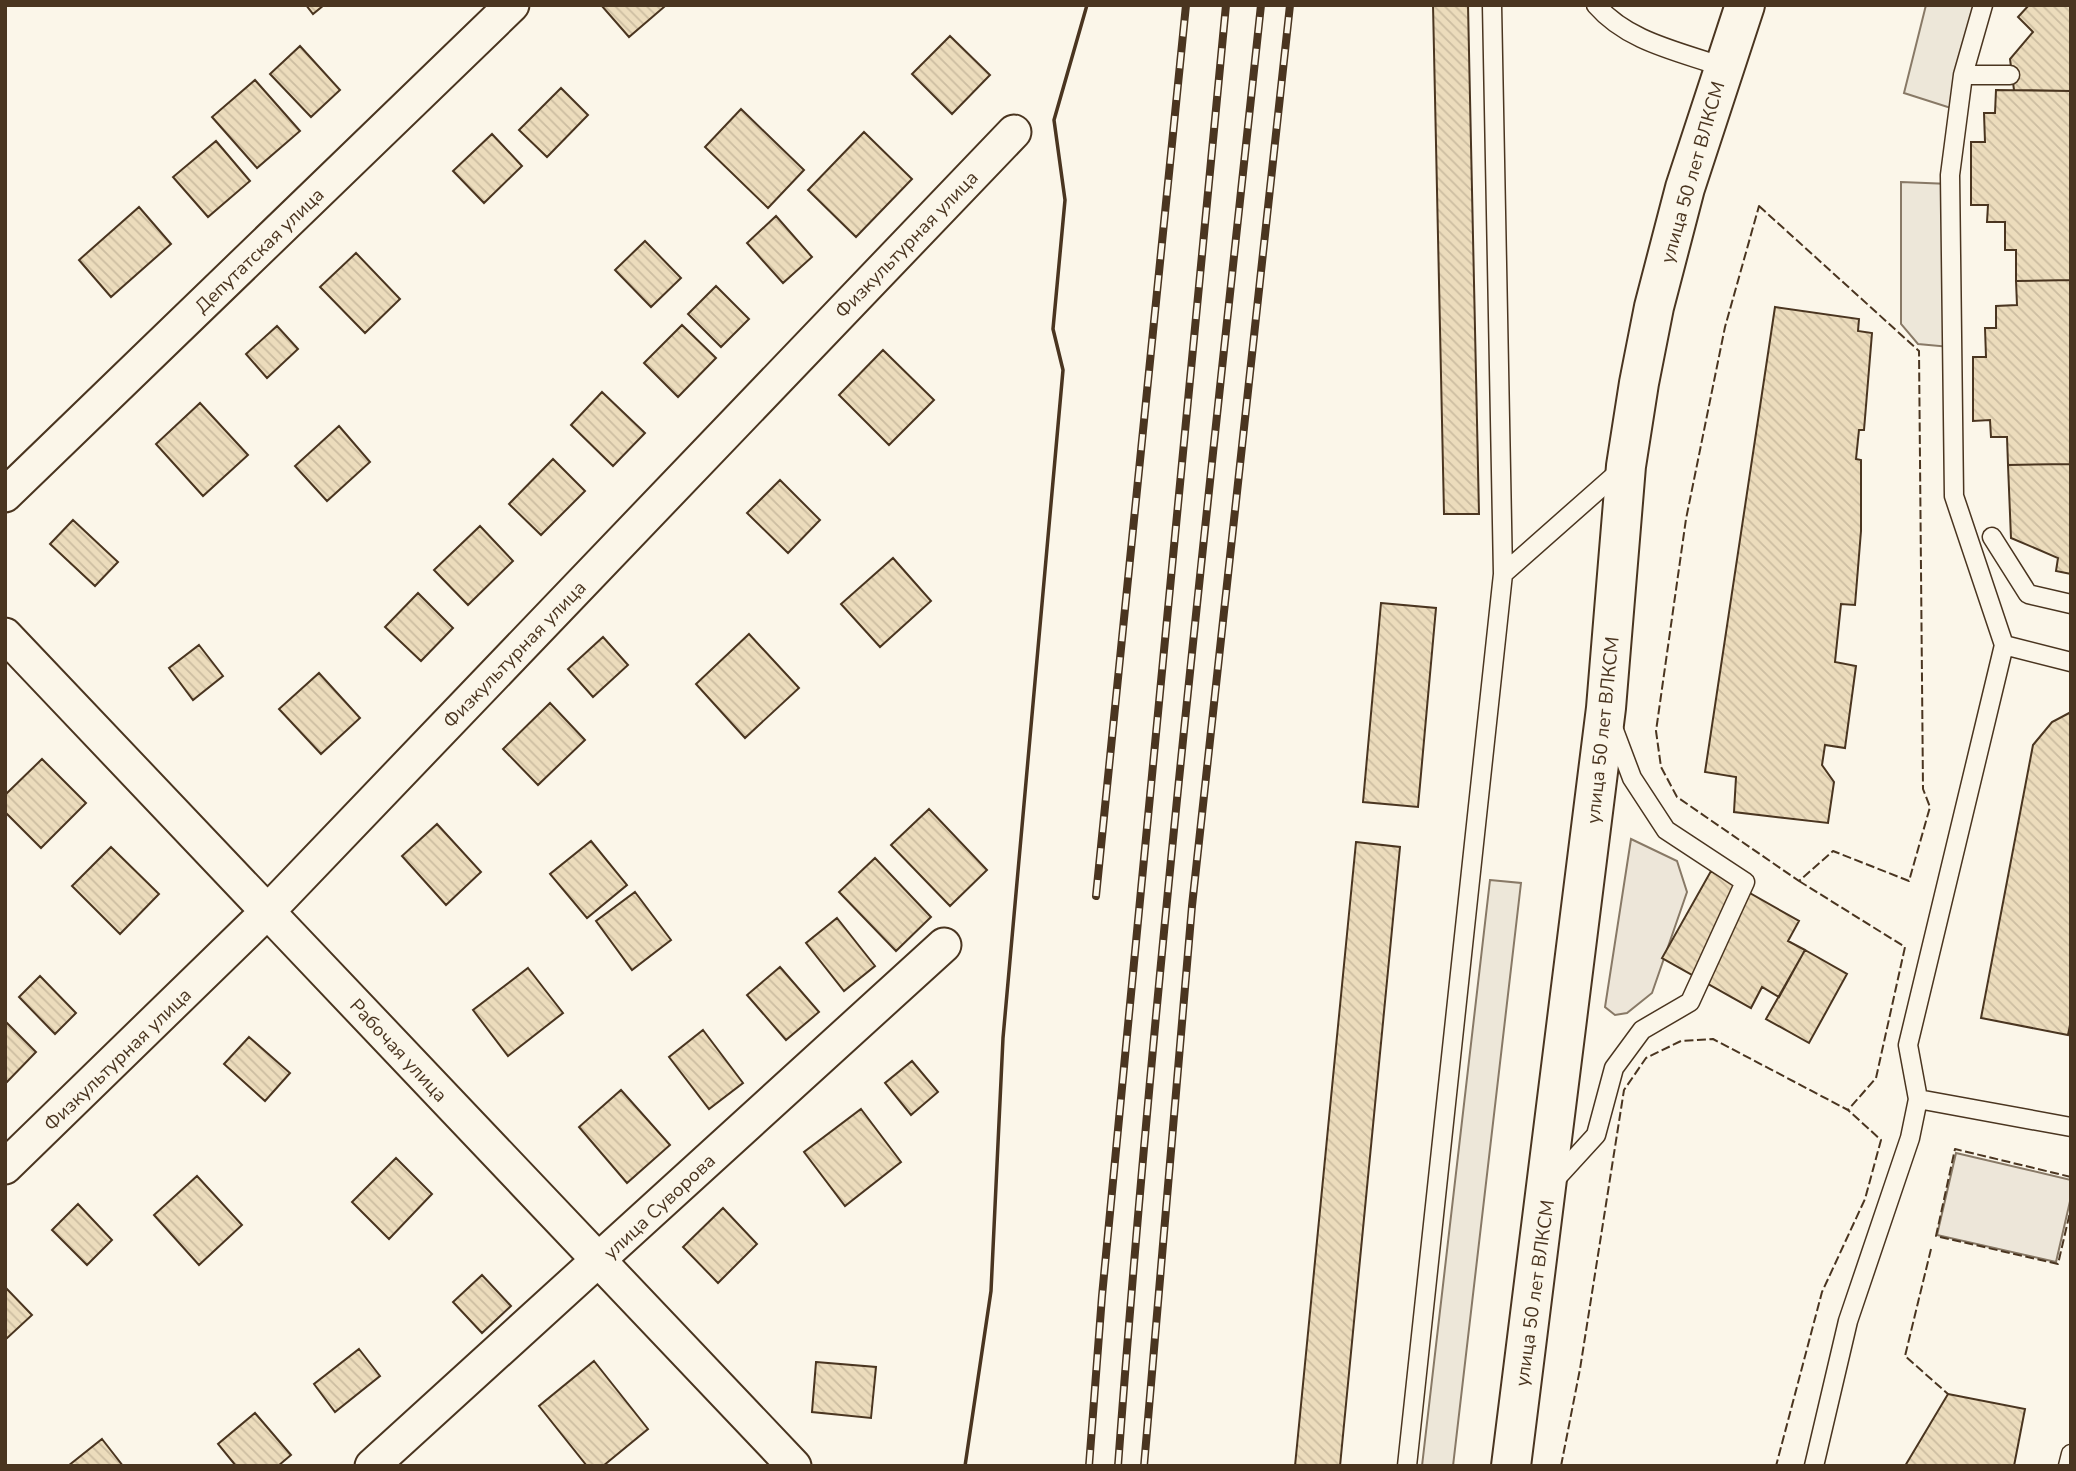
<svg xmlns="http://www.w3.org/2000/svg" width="2076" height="1471" viewBox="0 0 2076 1471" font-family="'Nunito Sans',sans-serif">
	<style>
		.grass { fill: #ede6d9; stroke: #887966; stroke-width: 2 }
		.parking { fill: #ede7d9; stroke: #887966; stroke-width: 2 }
		.building { fill: url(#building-back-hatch); stroke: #4a3520; stroke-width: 2 }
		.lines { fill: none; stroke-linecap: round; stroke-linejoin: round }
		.service-casing { stroke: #4a3520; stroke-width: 21 }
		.minor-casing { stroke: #4a3520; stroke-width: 37 }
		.tertiary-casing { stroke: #4a3520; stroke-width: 42 }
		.service { stroke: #fbf6e9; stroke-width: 18 }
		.minor { stroke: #fbf6e9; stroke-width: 33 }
		.tertiary { stroke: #fbf6e9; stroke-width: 38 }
		.rail-casing { stroke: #4a3520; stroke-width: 8 }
		.rail { stroke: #fbf6e9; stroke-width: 5; stroke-dasharray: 16; stroke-linecap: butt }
		.fence { stroke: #4a3520; stroke-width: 2; stroke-dasharray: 9 3.5; stroke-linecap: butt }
		.wall { stroke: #4a3520; stroke-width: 3.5 }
		.labels { text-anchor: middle; stroke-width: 5; stroke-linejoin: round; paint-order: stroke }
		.street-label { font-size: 19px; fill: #4a3520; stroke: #fbf6e9 }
	</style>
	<defs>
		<pattern id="building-back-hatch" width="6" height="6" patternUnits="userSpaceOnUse" patternTransform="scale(1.75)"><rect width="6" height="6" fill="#ecdcbc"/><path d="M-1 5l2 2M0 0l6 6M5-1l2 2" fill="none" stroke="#ccbda1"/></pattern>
	</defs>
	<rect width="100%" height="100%" fill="#fbf6e9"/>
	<path class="grass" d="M 1631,839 L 1677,861 L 1687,892 L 1652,993 L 1627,1013 L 1615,1015 L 1605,1007 Z
		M 1956,1153 L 2071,1180 L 2071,1197 L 2056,1262 L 1937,1235 Z"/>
	<path class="parking" d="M 1926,5 L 1983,5 L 1957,110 L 1904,93 Z
		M 1901,182 L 1950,184 L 1950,347 L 1918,344 L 1901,324 Z
		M 1490,880 L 1521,883 L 1453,1466 L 1422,1466 Z"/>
	<path class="building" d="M 306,5 L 324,5 L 313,14 Z
		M 601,5 L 662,5 L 664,7 L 629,37 Z
		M 1433,5 L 1468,5 L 1479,514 L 1444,514 Z
		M 2029,5 L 2071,5 L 2071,91 L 2014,90 L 2010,59 L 2033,32 L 2018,17 Z
		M 950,36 L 990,75 L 952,114 L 912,74 Z
		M 300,46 L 340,90 L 311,117 L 270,74 Z
		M 255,80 L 300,131 L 257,168 L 212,117 Z
		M 561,88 L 588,115 L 547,157 L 519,130 Z
		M 1996,90 L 2071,91 L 2071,280 L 2016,281 L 2016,250 L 2005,250 L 2005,222 L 1987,222 L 1988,205 L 1971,205 L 1971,142 L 1985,142 L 1984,113 L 1995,113 Z
		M 741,109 L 804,170 L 768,208 L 705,147 Z
		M 864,132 L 912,179 L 856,237 L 808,190 Z
		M 492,134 L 522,166 L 484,203 L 453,171 Z
		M 216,141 L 250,181 L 208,217 L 173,177 Z
		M 139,207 L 171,244 L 111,297 L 79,260 Z
		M 776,216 L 812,257 L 783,283 L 747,243 Z
		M 645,241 L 681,278 L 651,307 L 615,270 Z
		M 356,253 L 400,299 L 365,333 L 320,287 Z
		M 2071,280 L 2071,464 L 2008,465 L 2007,437 L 1991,437 L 1990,420 L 1973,421 L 1973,357 L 1986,357 L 1985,328 L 1996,328 L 1996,306 L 2017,305 L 2016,281 Z
		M 716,286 L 749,319 L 721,347 L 688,314 Z
		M 1775,307 L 1859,319 L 1858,331 L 1872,333 L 1864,430 L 1859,430 L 1856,459 L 1861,460 L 1861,531 L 1855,605 L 1841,604 L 1835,662 L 1856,666 L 1845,748 L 1825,745 L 1822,765 L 1834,782 L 1828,823 L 1734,812 L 1736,777 L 1705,772 Z
		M 682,325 L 716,358 L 678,397 L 644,363 Z
		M 277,326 L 298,349 L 267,378 L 246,354 Z
		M 883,350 L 934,400 L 889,445 L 839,395 Z
		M 602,392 L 645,433 L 613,466 L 571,425 Z
		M 200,403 L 248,455 L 203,496 L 156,444 Z
		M 339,426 L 370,462 L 327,501 L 295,466 Z
		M 553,459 L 585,491 L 541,535 L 509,504 Z
		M 2071,464 L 2071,574 L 2056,571 L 2058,558 L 2011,538 L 2008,465 Z
		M 780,480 L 820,520 L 788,553 L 747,513 Z
		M 73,520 L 118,562 L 95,586 L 50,544 Z
		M 480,526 L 513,561 L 468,605 L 434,570 Z
		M 893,558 L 931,601 L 880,647 L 841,604 Z
		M 418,593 L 453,628 L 421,661 L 385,627 Z
		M 1381,603 L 1436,608 L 1418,807 L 1363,802 Z
		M 749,634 L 799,688 L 745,738 L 696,684 Z
		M 603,637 L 628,665 L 593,697 L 568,669 Z
		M 199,645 L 223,676 L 193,700 L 169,668 Z
		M 319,673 L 360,718 L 321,754 L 279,709 Z
		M 550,703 L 585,740 L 538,785 L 503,749 Z
		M 2071,712 L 2071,1020 L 2068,1035 L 1981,1018 L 2033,745 L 2052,722 Z
		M 42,759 L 86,803 L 41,848 L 5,812 L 5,795 Z
		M 929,809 L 987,870 L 950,906 L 891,845 Z
		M 437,824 L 481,872 L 446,905 L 402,856 Z
		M 591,841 L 627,885 L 587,918 L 550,874 Z
		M 1356,842 L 1400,847 L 1340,1466 L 1295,1466 Z
		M 111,847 L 159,894 L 120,934 L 72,886 Z
		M 875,858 L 931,917 L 896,951 L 839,892 Z
		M 1711,871 L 1799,921 L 1788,941 L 1805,950 L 1779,997 L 1762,987 L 1751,1008 L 1662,958 Z
		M 635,892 L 671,940 L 632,970 L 596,921 Z
		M 837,918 L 875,966 L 844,991 L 806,943 Z
		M 1805,950 L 1847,974 L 1809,1043 L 1766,1019 Z
		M 780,967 L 819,1012 L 786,1040 L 747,995 Z
		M 528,968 L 563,1013 L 508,1056 L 473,1010 Z
		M 40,976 L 76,1013 L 55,1034 L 19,997 Z
		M 5,1021 L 36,1052 L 5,1084 Z
		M 703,1030 L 743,1083 L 709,1109 L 669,1057 Z
		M 249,1037 L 290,1073 L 265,1101 L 224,1064 Z
		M 912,1061 L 938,1092 L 911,1115 L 885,1083 Z
		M 621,1090 L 670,1145 L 627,1183 L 579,1127 Z
		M 861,1109 L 901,1162 L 845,1206 L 804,1152 Z
		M 396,1158 L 432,1194 L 389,1239 L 352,1202 Z
		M 197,1176 L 242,1225 L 199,1265 L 154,1215 Z
		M 78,1204 L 112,1240 L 87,1265 L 52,1230 Z
		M 723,1208 L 757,1244 L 718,1283 L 683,1247 Z
		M 482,1275 L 511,1306 L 482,1333 L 453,1302 Z
		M 5,1287 L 32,1315 L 5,1340 Z
		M 359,1349 L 380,1376 L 335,1412 L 314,1384 Z
		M 594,1361 L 648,1429 L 603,1466 L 587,1466 L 539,1406 Z
		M 816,1362 L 876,1367 L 871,1418 L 812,1412 Z
		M 1948,1394 L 2025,1409 L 2014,1466 L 1905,1466 Z
		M 255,1413 L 291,1455 L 278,1466 L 236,1466 L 218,1444 Z
		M 102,1439 L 123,1466 L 68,1466 Z"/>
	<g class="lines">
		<g class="service-casing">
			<path id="service" d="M 1492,5 L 1503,574
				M 1596,5 C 1628,42 1678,51 1723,67
				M 1963,75 L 2010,75
				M 1992,537 L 2028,594 L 2071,604
				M 2004,645 L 2071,662
				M 1918,1099 L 2071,1127
				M 1553,1182 L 1596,1135 L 1614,1068 L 1642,1030 L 1690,1002 L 1745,882 L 1666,830 L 1632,778 L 1612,725
				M 1407,1466 L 1503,574 L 1623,468
				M 1814,1466 L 1848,1321 L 1910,1138 L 1918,1099 L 1908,1045 L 2004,645 L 1954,496 L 1950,175 L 1963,75 L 1983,5
				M 2068,1466 L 2071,1454"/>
		</g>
		<g class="minor-casing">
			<path id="minor" d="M 5,495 L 512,5
				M 5,635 L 794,1466
				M 5,1167 L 268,911 L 1014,132
				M 372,1466 L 944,945"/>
		</g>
		<g class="tertiary-casing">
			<path id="tertiary" d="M 1511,1466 L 1606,708 L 1626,466 L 1639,383 L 1654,307 L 1685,188 L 1745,5"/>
		</g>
		<use href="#service" class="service"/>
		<use href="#minor" class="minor"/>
		<use href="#tertiary" class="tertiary"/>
		<g class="rail-casing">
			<path id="rail" d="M 1096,896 L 1186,5
				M 1089,1466 L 1102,1296 L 1226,5
				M 1118,1466 C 1154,978 1209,492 1261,5
				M 1144,1466 L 1192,906 L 1290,5"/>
		</g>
		<use href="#rail" class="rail"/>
		<path class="fence" d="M 1759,206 L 1919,351 L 1923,789 L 1930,807 L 1909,881 L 1833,851 L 1799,881 L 1677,797 L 1661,767 L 1656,731 L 1686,519 L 1725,327 Z
			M 1799,881 L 1905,947 L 1876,1078 L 1848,1110
			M 2071,1177 L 1955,1149 L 1936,1236 L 2058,1264 L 2071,1208
			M 1931,1249 L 1905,1356 L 1948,1394
			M 1561,1466 L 1580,1369 L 1624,1090 L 1646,1058 L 1681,1041 L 1713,1039 L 1848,1110 L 1881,1140 L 1865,1199 L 1822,1292 L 1776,1466"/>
		<path class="wall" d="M 965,1466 L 991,1291 L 1003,1038 L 1063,370 L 1053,329 L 1065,200 L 1054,120 L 1087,5"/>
	</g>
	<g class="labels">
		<g class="street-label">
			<text transform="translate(1692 172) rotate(-74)" y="7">улица 50 лет ВЛКСМ</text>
			<text transform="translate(906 244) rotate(-46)" y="7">Физкультурная улица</text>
			<text transform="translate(259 250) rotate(-44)" y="7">Депутатская улица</text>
			<text transform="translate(514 654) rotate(-46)" y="7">Физкультурная улица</text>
			<text transform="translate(1602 730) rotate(-84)" y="7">улица 50 лет ВЛКСМ</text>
			<text transform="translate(399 1050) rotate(47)" y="7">Рабочая улица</text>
			<text transform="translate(117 1059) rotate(-44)" y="7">Физкультурная улица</text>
			<text transform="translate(659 1206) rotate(-43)" y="7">улица Суворова</text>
			<text transform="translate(1534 1293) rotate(-82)" y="7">улица 50 лет ВЛКСМ</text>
		</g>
	</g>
	<rect width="2076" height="1471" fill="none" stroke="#4a3520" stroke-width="14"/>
</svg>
